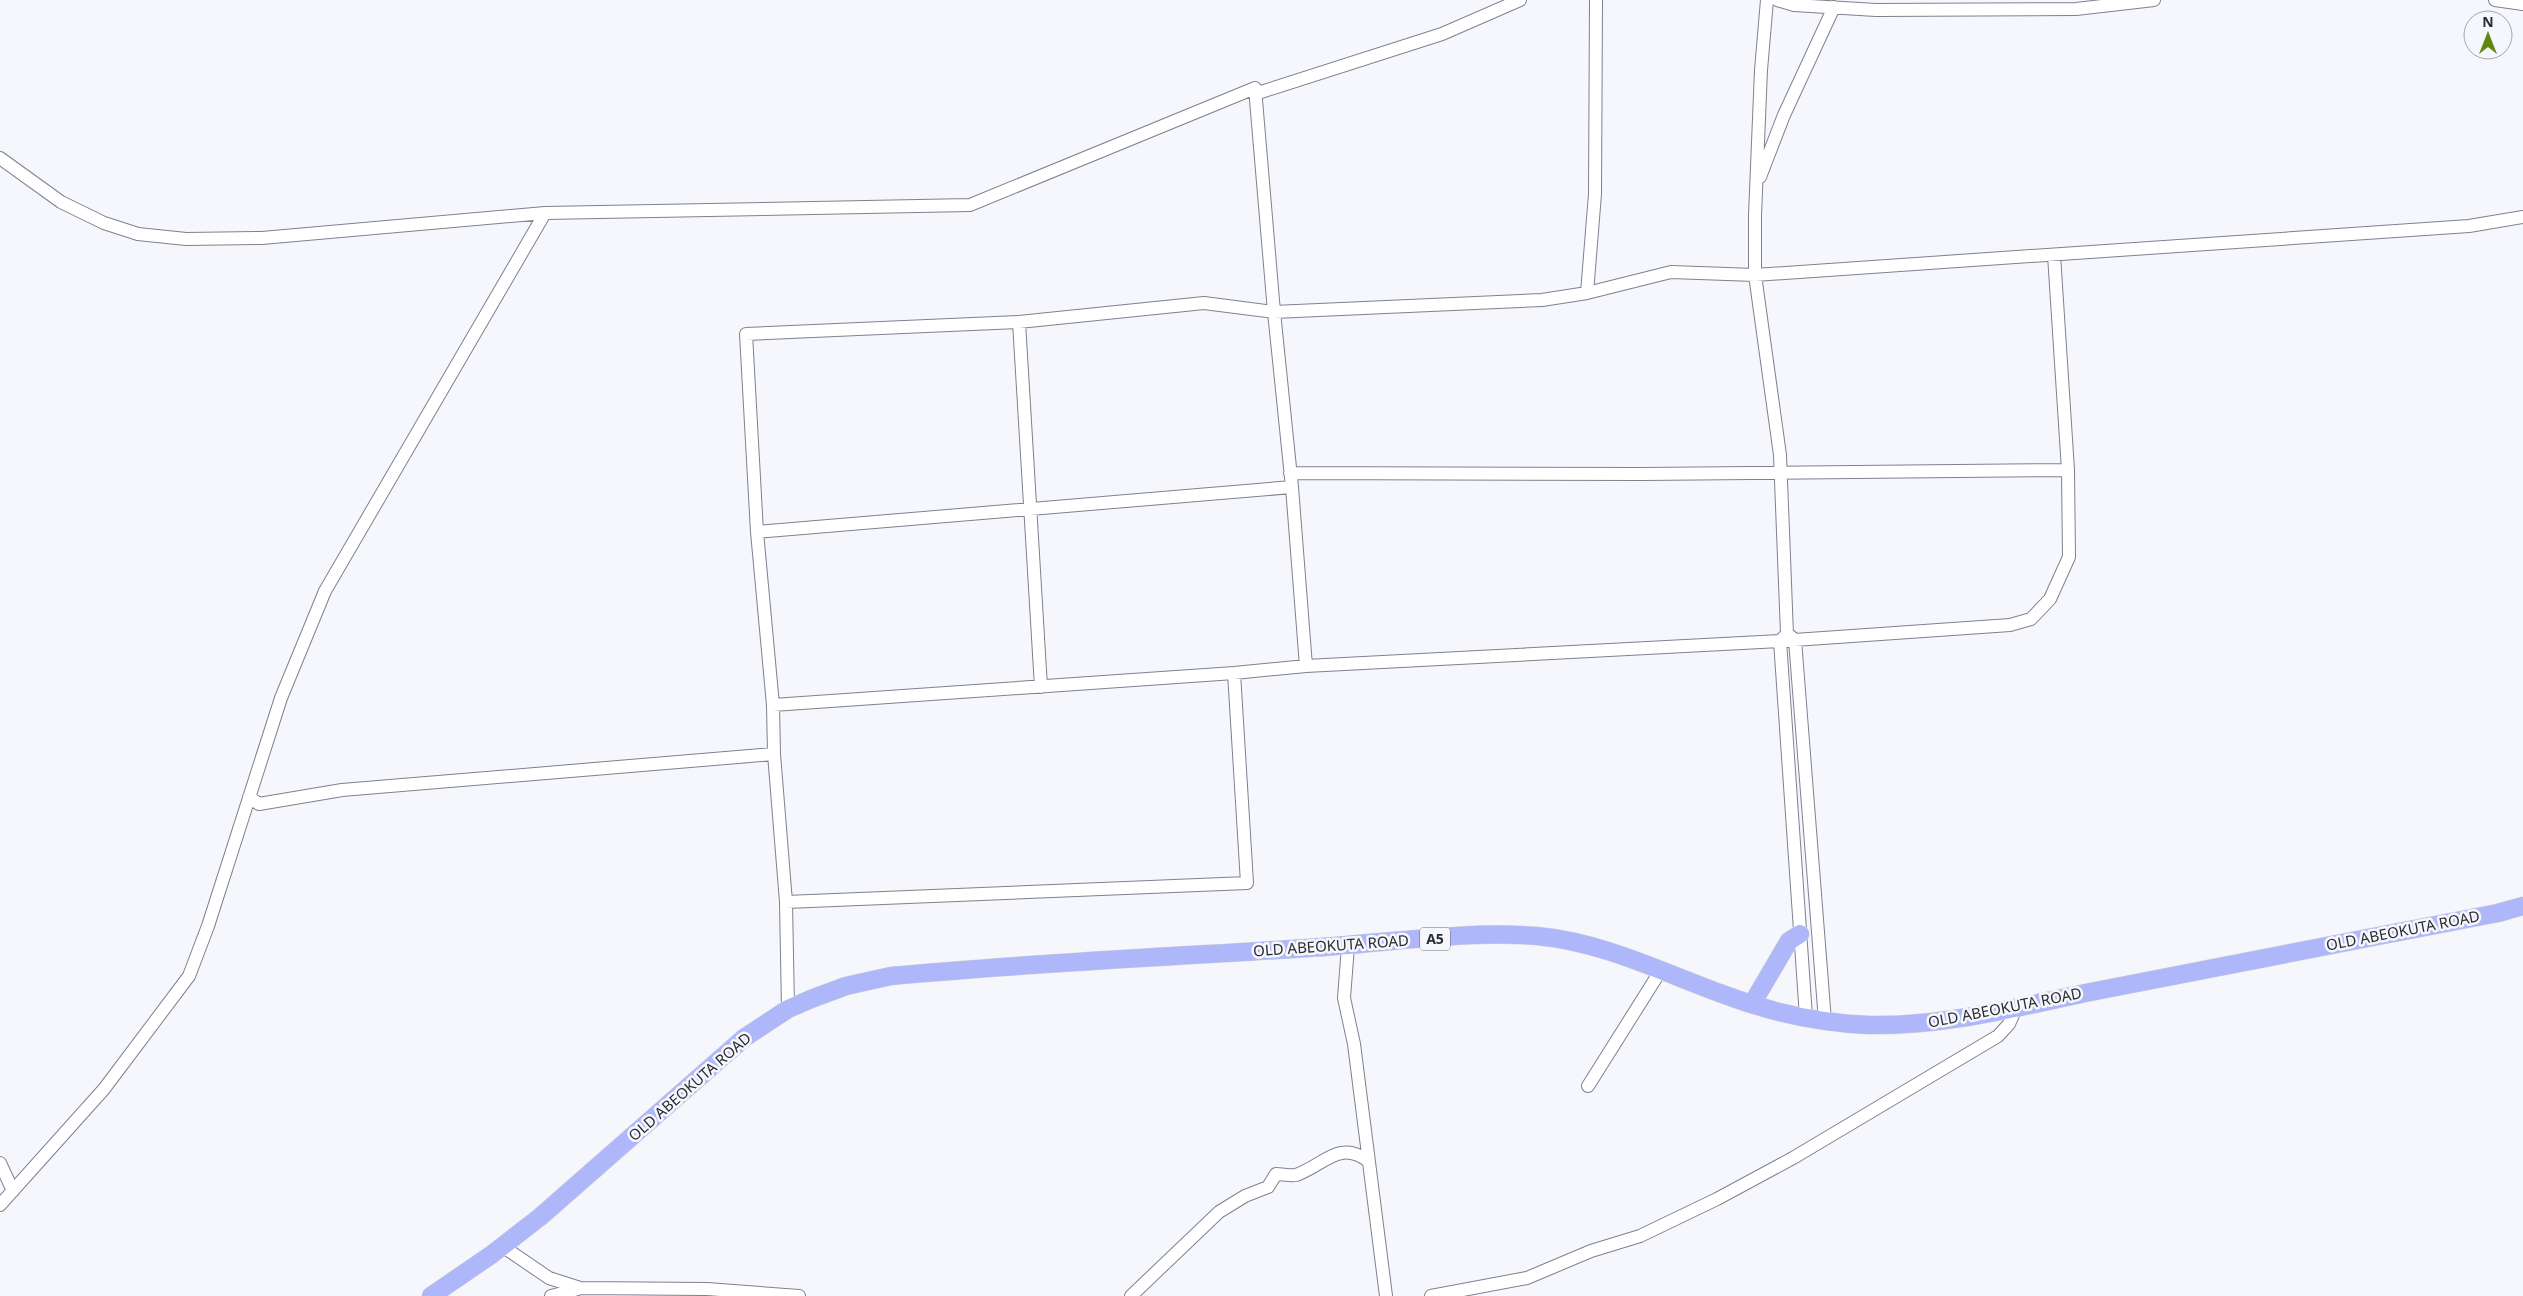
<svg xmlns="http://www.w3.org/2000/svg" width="2523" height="1296" viewBox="0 0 2523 1296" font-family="'Noto Sans',sans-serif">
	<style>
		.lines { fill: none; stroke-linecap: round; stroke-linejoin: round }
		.minor-casing { stroke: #7f818d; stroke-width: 14 }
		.highway-casing { stroke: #d5d5d6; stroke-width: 19 }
		.minor { stroke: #fff; stroke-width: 12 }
		.highway { stroke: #aeb7fa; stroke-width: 18 }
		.labels { text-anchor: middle; stroke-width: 5; stroke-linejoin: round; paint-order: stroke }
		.shield { fill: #f6f7fd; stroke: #68696e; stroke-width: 1 }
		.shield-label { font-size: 14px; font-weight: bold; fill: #2b2c31 }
		.street-label { font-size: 15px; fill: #2b2c31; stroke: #f6f7fd }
	</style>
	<rect width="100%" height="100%" fill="#f6f7fd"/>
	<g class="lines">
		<g class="minor-casing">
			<path id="minor" d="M 1767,0 L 1761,70 L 1755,215 L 1755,275 L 1780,455 L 1787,634 L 1780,641 L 1806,1017
				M 1777,0 L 1794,5 L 1876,10 L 2076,9 L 2154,0
				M 2495,0 L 2523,4
				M 1255,88 L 1274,312 L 1292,487 L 1306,666
				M 1255,88 L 1258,93 L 1442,34 L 1520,0
				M 0,158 L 61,202 L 104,223 L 138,234 L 186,239 L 262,238 L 545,213 L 970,205 L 1255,88
				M 1760,177 L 1784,115 L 1834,7
				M 1587,293 L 1595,194 L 1596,0
				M 1019,322 L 1041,687
				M 1290,473 L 1641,474 L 2068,470
				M 757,532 L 1292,487
				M 1789,635 L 1795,640 L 1825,1021
				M 773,705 L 1234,673 L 1306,666 L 1780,641 L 2010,625 L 2031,619 L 2050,599 L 2069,557 L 2068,470 L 2054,255
				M 249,797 L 259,804 L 342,790 L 774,754
				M 786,902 L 1247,883 L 1234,673
				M 1348,946 L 1344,998 L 1354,1044 L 1386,1296
				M 788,1009 L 786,902 L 774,754 L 773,705 L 757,532 L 746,334 L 1019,322 L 1204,303 L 1274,312 L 1542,300 L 1587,293 L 1671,272 L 1755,275 L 2469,226 L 2523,217
				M 1588,1086 L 1661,970
				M 0,1163 L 13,1191
				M 0,1205 L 104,1089 L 189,976 L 208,926 L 281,698 L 325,591 L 545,213
				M 502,1246 L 549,1278 L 580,1288 L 707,1289 L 799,1296
				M 551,1296 L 578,1289
				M 1131,1296 L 1219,1212 L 1245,1196 L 1268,1187 L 1276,1174 C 1282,1174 1291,1176 1296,1175 C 1323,1166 1339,1139 1368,1161
				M 1431,1296 L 1527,1278 L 1591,1251 L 1640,1236 L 1717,1199 L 1793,1158 L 1998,1036 L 2009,1024 L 2016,1008"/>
		</g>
		<g class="highway-casing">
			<path id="highway" d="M 1752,1004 L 1789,941 L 1800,934
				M 431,1296 L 491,1255 L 540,1217 L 744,1038 L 788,1009 L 811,999 L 846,986 L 891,976 C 1029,963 1169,957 1308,948 C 1381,944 1465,930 1537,936 C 1603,942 1664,973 1725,995 C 1770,1012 1820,1023 1869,1025 C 1951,1027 2031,1003 2111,988 C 2240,962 2369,938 2498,913 L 2523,906"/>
		</g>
		<use href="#minor" class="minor"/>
		<use href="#highway" class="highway"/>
	</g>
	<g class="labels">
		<rect class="shield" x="1420" y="927.5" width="30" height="23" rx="4"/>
		<g class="shield-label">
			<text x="1435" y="944">A5</text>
		</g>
		<g class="street-label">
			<text transform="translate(2403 931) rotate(-11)" y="5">OLD ABEOKUTA ROAD</text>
			<text transform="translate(1331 946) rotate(-4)" y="5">OLD ABEOKUTA ROAD</text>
			<text transform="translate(2005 1008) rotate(-11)" y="5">OLD ABEOKUTA ROAD</text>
			<text transform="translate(690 1087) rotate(-41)" y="5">OLD ABEOKUTA ROAD</text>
		</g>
	</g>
	<g transform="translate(2488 35)"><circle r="24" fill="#f6f7fd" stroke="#a5a6ab"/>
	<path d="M0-4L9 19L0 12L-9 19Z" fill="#5f8711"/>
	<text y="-8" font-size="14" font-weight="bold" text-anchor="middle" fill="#2b2c31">N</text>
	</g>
</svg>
